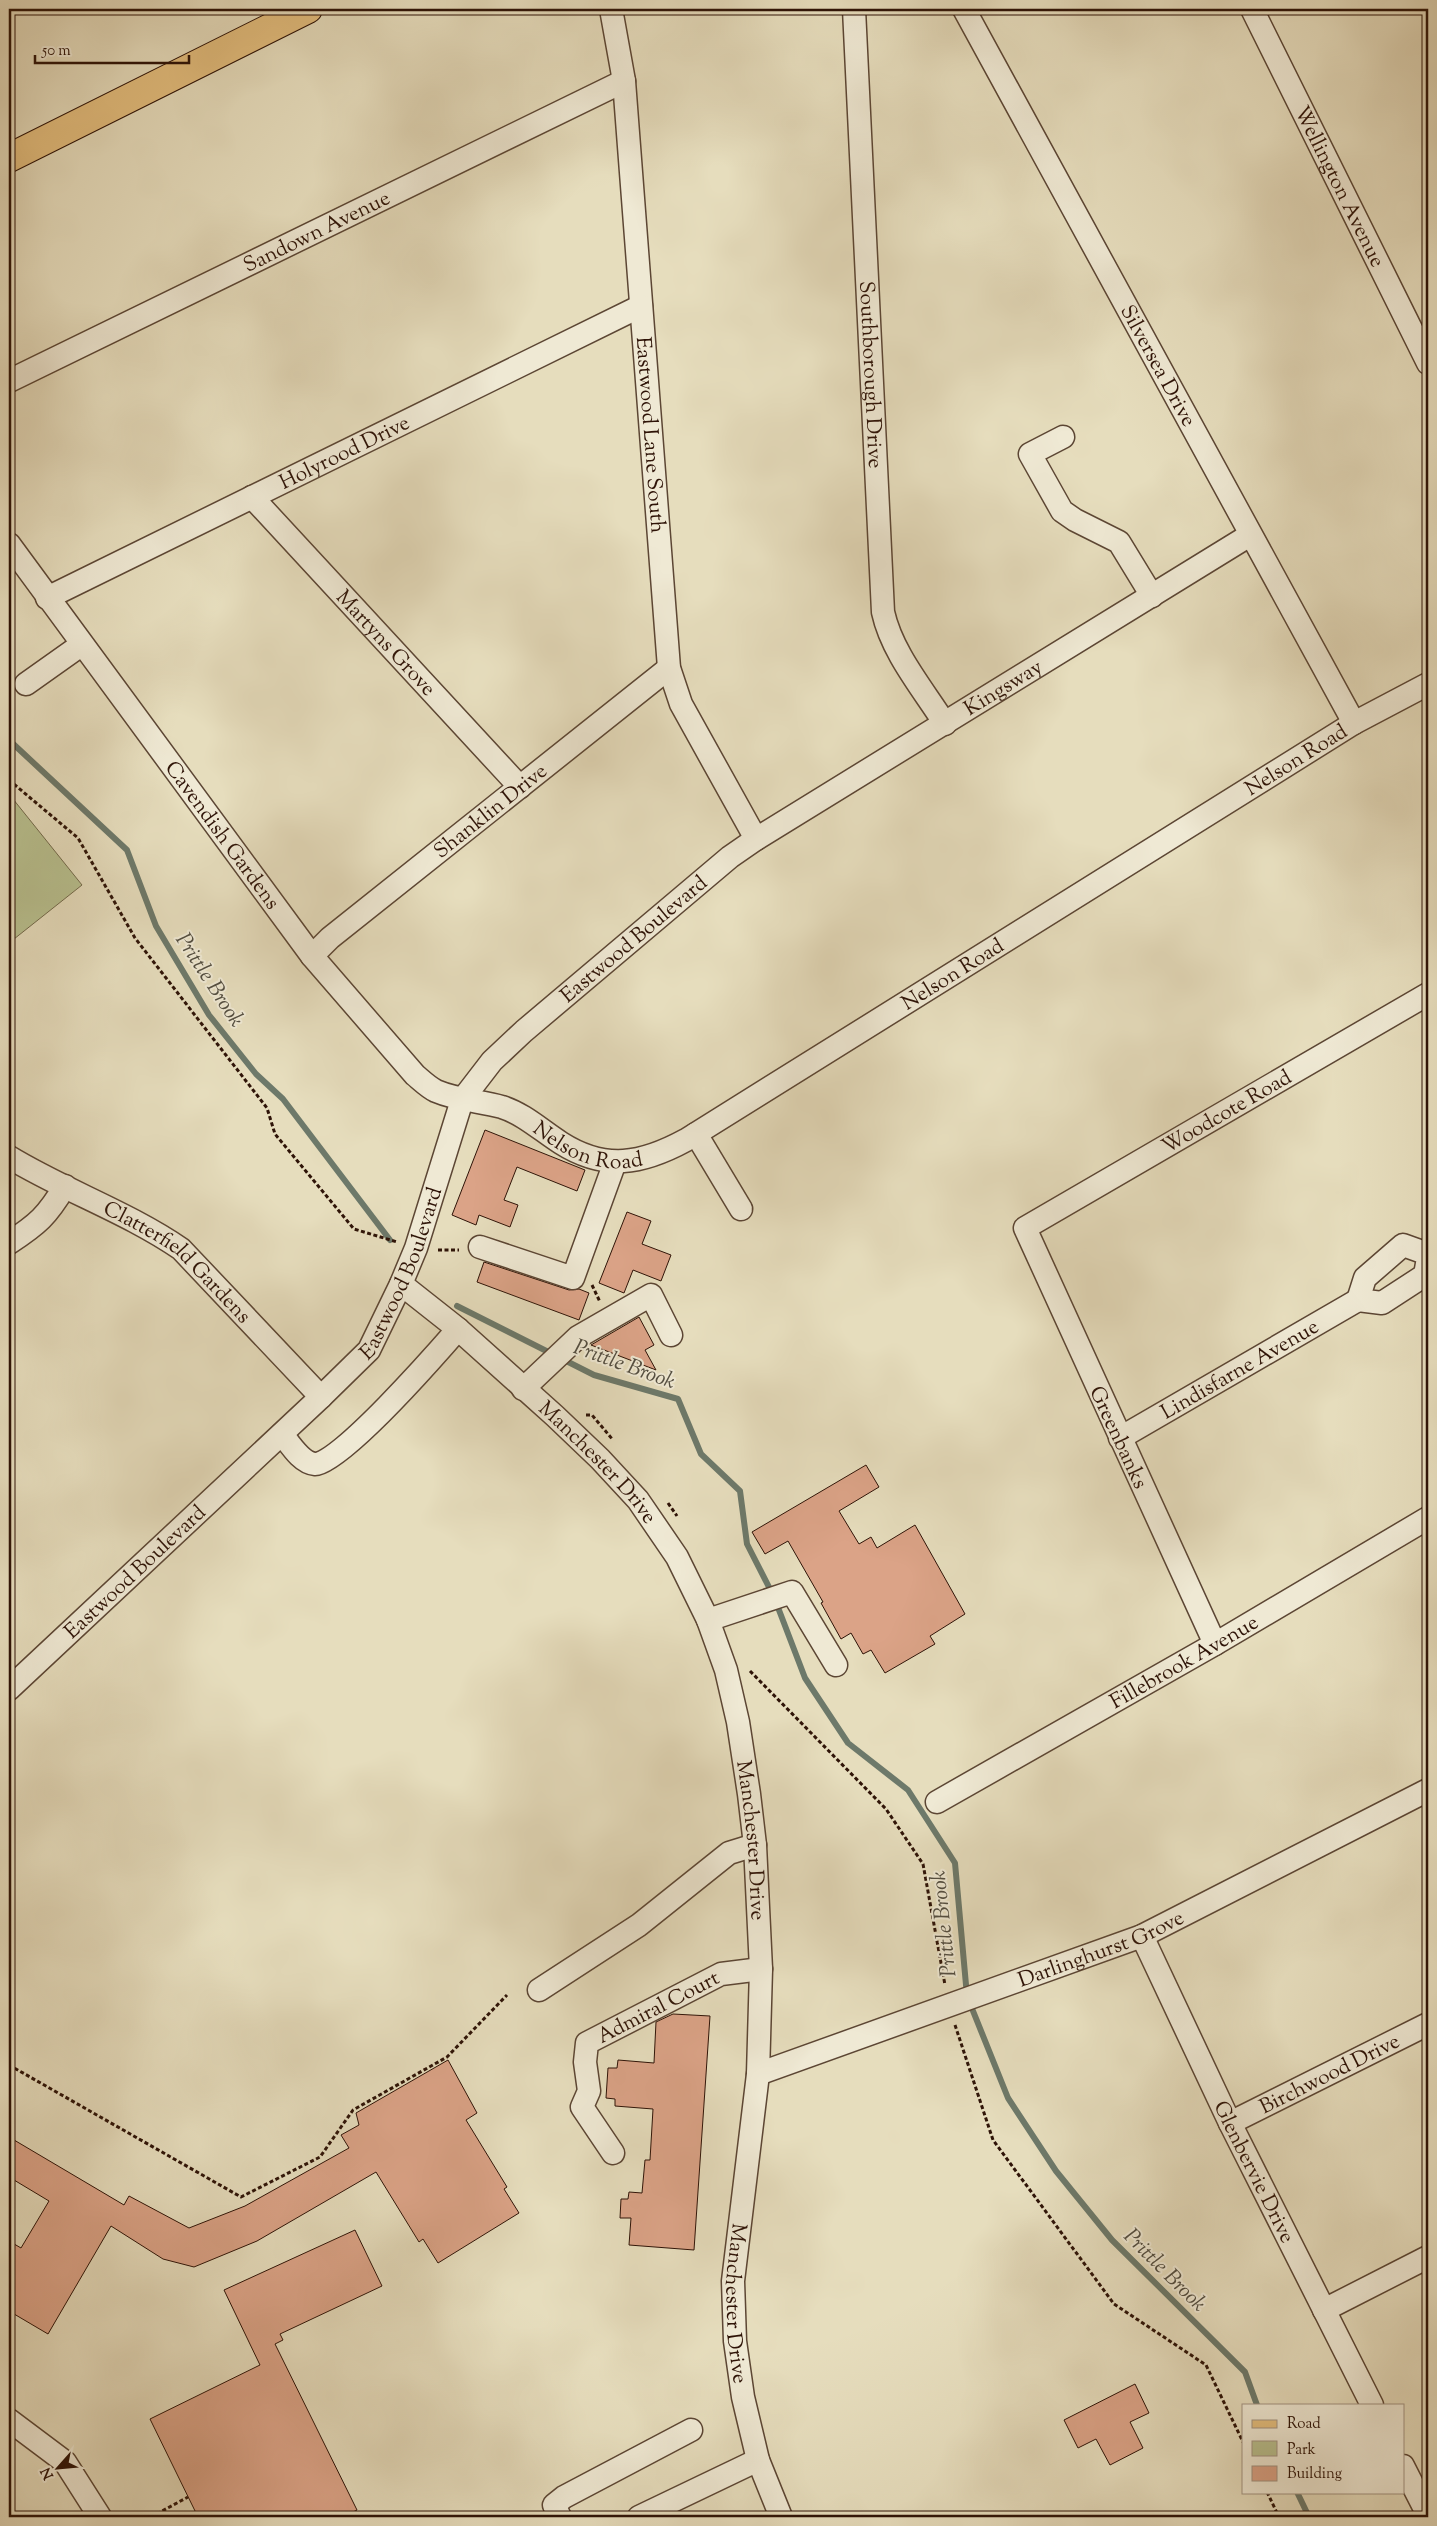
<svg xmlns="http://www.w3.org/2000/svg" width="1437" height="2526" viewBox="0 0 1437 2526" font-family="'Sorts Mill Goudy',serif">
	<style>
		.green { fill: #b8c08f; stroke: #736a4b }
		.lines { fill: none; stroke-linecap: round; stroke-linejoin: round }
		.stream { stroke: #6d796a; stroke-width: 6 }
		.building { fill: #dba387; stroke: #2e1307 }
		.minor-casing { stroke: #5c4634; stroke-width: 25 }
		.major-casing { stroke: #2e1307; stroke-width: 30 }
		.path { stroke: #2e1307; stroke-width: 3; stroke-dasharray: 4 2.5; stroke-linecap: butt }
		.minor { stroke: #efe9d4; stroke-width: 22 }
		.major { stroke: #e3be7e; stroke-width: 28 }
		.labels { text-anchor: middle; stroke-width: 4; stroke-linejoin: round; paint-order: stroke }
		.street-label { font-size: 21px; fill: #2e1307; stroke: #efe9d4 }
		.water-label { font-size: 22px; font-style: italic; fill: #534e41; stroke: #efe9d4 }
	</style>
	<rect width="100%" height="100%" fill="#e6ddbd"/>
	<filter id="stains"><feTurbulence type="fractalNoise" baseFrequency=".004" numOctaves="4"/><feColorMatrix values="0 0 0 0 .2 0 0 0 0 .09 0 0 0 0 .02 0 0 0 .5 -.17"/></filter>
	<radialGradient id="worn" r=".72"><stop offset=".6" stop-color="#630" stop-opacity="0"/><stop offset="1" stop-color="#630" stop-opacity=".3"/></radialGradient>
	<path class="green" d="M 9,794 L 82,885 L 9,943 Z"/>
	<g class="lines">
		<path class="stream" d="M 9,740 L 127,850 L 156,926 L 209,1015 L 256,1074 L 283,1099 L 390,1240
			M 457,1306 L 594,1375 L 678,1399 L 701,1454 L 740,1491 L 747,1544 L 774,1597 L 805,1678 L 848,1743 L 908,1790 L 955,1863 L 967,1996 L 1008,2098 L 1056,2171 L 1112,2240 L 1245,2372 L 1257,2405
			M 1297,2492 L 1309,2517"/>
	</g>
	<path class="building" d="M 485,1130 L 585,1170 L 577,1191 L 517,1167 L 504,1200 L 518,1205 L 510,1227 L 479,1215 L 476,1225 L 452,1215 Z
		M 627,1212 L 651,1221 L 642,1244 L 671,1255 L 661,1281 L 633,1270 L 624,1293 L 599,1283 Z
		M 484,1262 L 569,1290 L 579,1289 L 589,1293 L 579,1320 L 477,1282 Z
		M 639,1317 L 654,1345 L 645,1350 L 656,1370 L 591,1345 Z
		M 866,1465 L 879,1487 L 839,1511 L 859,1544 L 871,1537 L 877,1548 L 915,1525 L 965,1614 L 930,1636 L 935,1644 L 885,1673 L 871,1650 L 863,1654 L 851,1633 L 841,1639 L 821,1603 L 823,1602 L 788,1541 L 765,1554 L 752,1532 Z
		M 673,2014 L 710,2016 L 694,2250 L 629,2245 L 631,2218 L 620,2218 L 621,2199 L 628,2199 L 629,2192 L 642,2193 L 645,2160 L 650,2160 L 653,2109 L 615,2106 L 615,2099 L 606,2098 L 608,2068 L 617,2068 L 618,2060 L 654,2063 L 656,2022 Z
		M 448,2060 L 477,2113 L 466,2120 L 507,2187 L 504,2189 L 519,2213 L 438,2263 L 423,2239 L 419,2242 L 376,2172 L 257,2241 L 194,2267 L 163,2259 L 111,2226 L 48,2334 L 9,2311 L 9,2241 L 21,2248 L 49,2201 L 9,2177 L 9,2137 L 124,2205 L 129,2196 L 189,2228 L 245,2206 L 349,2148 L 341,2135 L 359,2125 L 356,2113 Z
		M 355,2230 L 382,2286 L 280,2334 L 283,2340 L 275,2344 L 357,2510 L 343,2517 L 198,2517 L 150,2419 L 260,2365 L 224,2290 Z
		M 1135,2384 L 1149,2413 L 1130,2422 L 1143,2448 L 1110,2465 L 1096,2439 L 1078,2448 L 1064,2420 Z"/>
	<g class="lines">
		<g class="minor-casing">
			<g id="minor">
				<path id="s1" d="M 611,9 L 624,81 L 669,668 L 681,704 L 756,839"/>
				<path id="s2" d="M 854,9 L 883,612 C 892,653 923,689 945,724"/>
				<path id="s3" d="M 964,9 L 1354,723"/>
				<path id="s4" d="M 1252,9 L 1428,363"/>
				<path id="s5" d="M 9,381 L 624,81"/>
				<path d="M 1063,437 L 1030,454 L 1062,511 L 1075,520 L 1119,542 L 1152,596"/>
				<path id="s6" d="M 252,497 L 520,787"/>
				<path id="s7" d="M 9,544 L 312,956 L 415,1075 C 421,1080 428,1087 436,1091 C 457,1100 480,1101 502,1107 C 524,1114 542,1131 561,1143 C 605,1171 642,1164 686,1140 L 1354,723 L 1428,684"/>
				<path id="s8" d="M 47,598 L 641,306"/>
				<path d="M 26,684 L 81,645"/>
				<path id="s9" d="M 312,956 L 330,938 L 669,668"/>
				<path d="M 696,1134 L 741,1209"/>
				<path id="s10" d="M 9,1157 C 65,1191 127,1212 181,1249 L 321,1397"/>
				<path d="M 9,1243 C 38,1224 47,1216 65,1186"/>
				<path d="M 480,1247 L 573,1278 L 615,1162"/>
				<path d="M 1428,1254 L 1403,1245 L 1365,1278 L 1358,1300 L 1382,1303 L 1425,1275 L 1428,1258"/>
				<path id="s11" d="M 401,1284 L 458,1329 L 555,1416 L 600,1459 L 638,1500 L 677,1557 L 708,1620 L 726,1670 L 738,1722 L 749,1794 L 755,1845 L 761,1969 L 758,2074 L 733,2281 L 735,2341 L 743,2397 L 758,2460 L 781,2517"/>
				<path d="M 523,1389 L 578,1337 L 651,1295 L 671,1335"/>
				<path d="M 282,1434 C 290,1444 301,1463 315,1464 C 338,1466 438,1352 458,1329"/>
				<path id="s12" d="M 1120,1438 L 1358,1300"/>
				<path d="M 708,1620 L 792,1592 L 836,1665"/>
				<path id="s13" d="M 1215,1644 L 1025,1228 L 1428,994"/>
				<path id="s14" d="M 9,1689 L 321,1397 L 369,1350 L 401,1284 L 416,1248 L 462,1100 L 492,1061 L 524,1031 L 730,857 L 756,839 L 1250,535"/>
				<path id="s15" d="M 937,1802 L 1215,1644 L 1428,1518"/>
				<path id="s16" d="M 1142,1936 L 1230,2123 L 1372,2405"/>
				<path d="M 539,1990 L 639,1925 L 729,1853 L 755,1845"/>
				<path id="s17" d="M 758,2074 L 1142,1936 L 1428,1790"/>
				<path id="s18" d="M 1230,2123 L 1428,2024"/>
				<path id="s19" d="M 613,2153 L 582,2107 L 589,2091 L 585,2062 L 587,2043 L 721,1974 L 761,1969"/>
				<path d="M 1324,2310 L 1428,2257"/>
				<path d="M 9,2420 L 65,2462 L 100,2517"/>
				<path d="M 1403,2466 L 1428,2515"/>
				<path d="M 560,2517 L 554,2505 L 564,2497 L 691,2430"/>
				<path d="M 639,2517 L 758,2460"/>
			</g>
		</g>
		<g class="major-casing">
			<path id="major" d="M 9,158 L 308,9"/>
		</g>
		<path class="path" d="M 9,780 L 78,838 L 135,938 L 267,1108 L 275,1134 L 354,1229 L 397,1242
			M 438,1250 L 459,1250
			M 592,1285 L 600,1302
			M 586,1415 L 592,1415 L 613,1440
			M 668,1503 L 677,1516
			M 750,1671 L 886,1809 L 923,1864 L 945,1985
			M 955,2025 L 993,2140 L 1114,2304 L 1206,2365 L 1243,2442
			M 9,2065 L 241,2197 L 320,2157 L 353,2110 L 447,2057 L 507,1995
			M 1267,2492 L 1279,2517
			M 151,2517 L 188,2497"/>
		<use href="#minor" class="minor"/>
		<use href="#major" class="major"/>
	</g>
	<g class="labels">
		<g class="street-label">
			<text dy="7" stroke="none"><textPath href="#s4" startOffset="198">Wellington Avenue</textPath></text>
			<text dy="7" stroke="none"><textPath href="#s5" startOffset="342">Sandown Avenue</textPath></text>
			<text dy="7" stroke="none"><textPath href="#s3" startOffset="406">Silversea Drive</textPath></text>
			<text dy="7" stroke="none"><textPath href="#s2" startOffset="366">Southborough Drive</textPath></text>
			<text dy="7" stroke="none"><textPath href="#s1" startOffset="428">Eastwood Lane South</textPath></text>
			<text dy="7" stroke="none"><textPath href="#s8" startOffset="331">Holyrood Drive</textPath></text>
			<text dy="7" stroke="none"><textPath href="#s6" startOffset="198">Martyns Grove</textPath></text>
			<text dy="7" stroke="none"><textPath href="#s14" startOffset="1446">Kingsway</textPath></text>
			<text dy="7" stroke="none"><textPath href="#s7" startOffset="1684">Nelson Road</textPath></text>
			<text dy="7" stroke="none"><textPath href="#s9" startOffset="230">Shanklin Drive</textPath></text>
			<text dy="7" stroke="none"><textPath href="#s7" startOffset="361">Cavendish Gardens</textPath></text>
			<text dy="7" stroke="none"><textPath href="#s14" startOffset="998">Eastwood Boulevard</textPath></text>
			<text dy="7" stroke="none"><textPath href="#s7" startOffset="1279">Nelson Road</textPath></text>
			<text dy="7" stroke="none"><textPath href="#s13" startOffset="690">Woodcote Road</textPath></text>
			<text dy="7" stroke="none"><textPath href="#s7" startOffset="860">Nelson Road</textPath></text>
			<text dy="7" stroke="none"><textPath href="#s10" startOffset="200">Clatterfield Gardens</textPath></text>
			<text dy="7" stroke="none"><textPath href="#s14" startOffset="578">Eastwood Boulevard</textPath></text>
			<text dy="7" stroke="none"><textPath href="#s12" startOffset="138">Lindisfarne Avenue</textPath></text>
			<text transform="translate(1119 1437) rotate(65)" y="7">Greenbanks</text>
			<text dy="7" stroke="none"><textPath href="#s11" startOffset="266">Manchester Drive</textPath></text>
			<text dy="7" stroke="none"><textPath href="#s14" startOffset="172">Eastwood Boulevard</textPath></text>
			<text dy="7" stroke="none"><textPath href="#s15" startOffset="284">Fillebrook Avenue</textPath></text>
			<text dy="7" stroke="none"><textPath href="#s11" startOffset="686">Manchester Drive</textPath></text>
			<text dy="7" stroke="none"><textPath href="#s17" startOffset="365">Darlinghurst Grove</textPath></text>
			<text dy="7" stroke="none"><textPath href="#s19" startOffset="201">Admiral Court</textPath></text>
			<text dy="7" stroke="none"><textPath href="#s18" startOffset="111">Birchwood Drive</textPath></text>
			<text dy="7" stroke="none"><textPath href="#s16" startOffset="261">Glenbervie Drive</textPath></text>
			<text dy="7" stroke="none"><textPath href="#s11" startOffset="1151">Manchester Drive</textPath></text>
		</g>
		<g class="water-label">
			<text transform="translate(211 979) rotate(57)" y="8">Prittle Brook</text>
			<text transform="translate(625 1363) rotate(20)" y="8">Prittle Brook</text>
			<text transform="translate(942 1924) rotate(-96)" y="8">Prittle Brook</text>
			<text transform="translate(1166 2269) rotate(45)" y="8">Prittle Brook</text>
		</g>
	</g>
	<rect width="1437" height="2526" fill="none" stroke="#e6ddbd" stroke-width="30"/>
	<rect x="10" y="10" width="1417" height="2506" fill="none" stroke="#2e1307" stroke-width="2.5"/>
	<rect x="15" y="15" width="1407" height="2496" fill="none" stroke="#2e1307"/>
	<rect x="1242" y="2404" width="162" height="90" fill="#efe9d4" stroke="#a29382"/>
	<rect x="1252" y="2420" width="25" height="8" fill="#e3be7e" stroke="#a29382"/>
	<text x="1287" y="2428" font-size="15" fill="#2e1307">Road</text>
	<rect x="1252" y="2441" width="25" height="15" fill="#b8c08f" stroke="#a29382"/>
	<text x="1287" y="2454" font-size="15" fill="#2e1307">Park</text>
	<rect x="1252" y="2466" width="25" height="15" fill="#dba387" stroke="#a29382"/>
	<text x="1287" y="2478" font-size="15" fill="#2e1307">Building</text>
	<g transform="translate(58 2468) rotate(243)" stroke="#efe9d4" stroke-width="4" paint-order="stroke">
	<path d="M0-4L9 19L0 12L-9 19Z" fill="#2e1307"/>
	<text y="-8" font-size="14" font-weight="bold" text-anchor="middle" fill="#2e1307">N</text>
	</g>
	<path d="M35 55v8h154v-8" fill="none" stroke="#2e1307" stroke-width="2.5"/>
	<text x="42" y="55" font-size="15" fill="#2e1307" stroke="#efe9d4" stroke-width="4" paint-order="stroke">50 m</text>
	<rect width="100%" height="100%" filter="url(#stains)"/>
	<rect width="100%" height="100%" fill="url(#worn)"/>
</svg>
